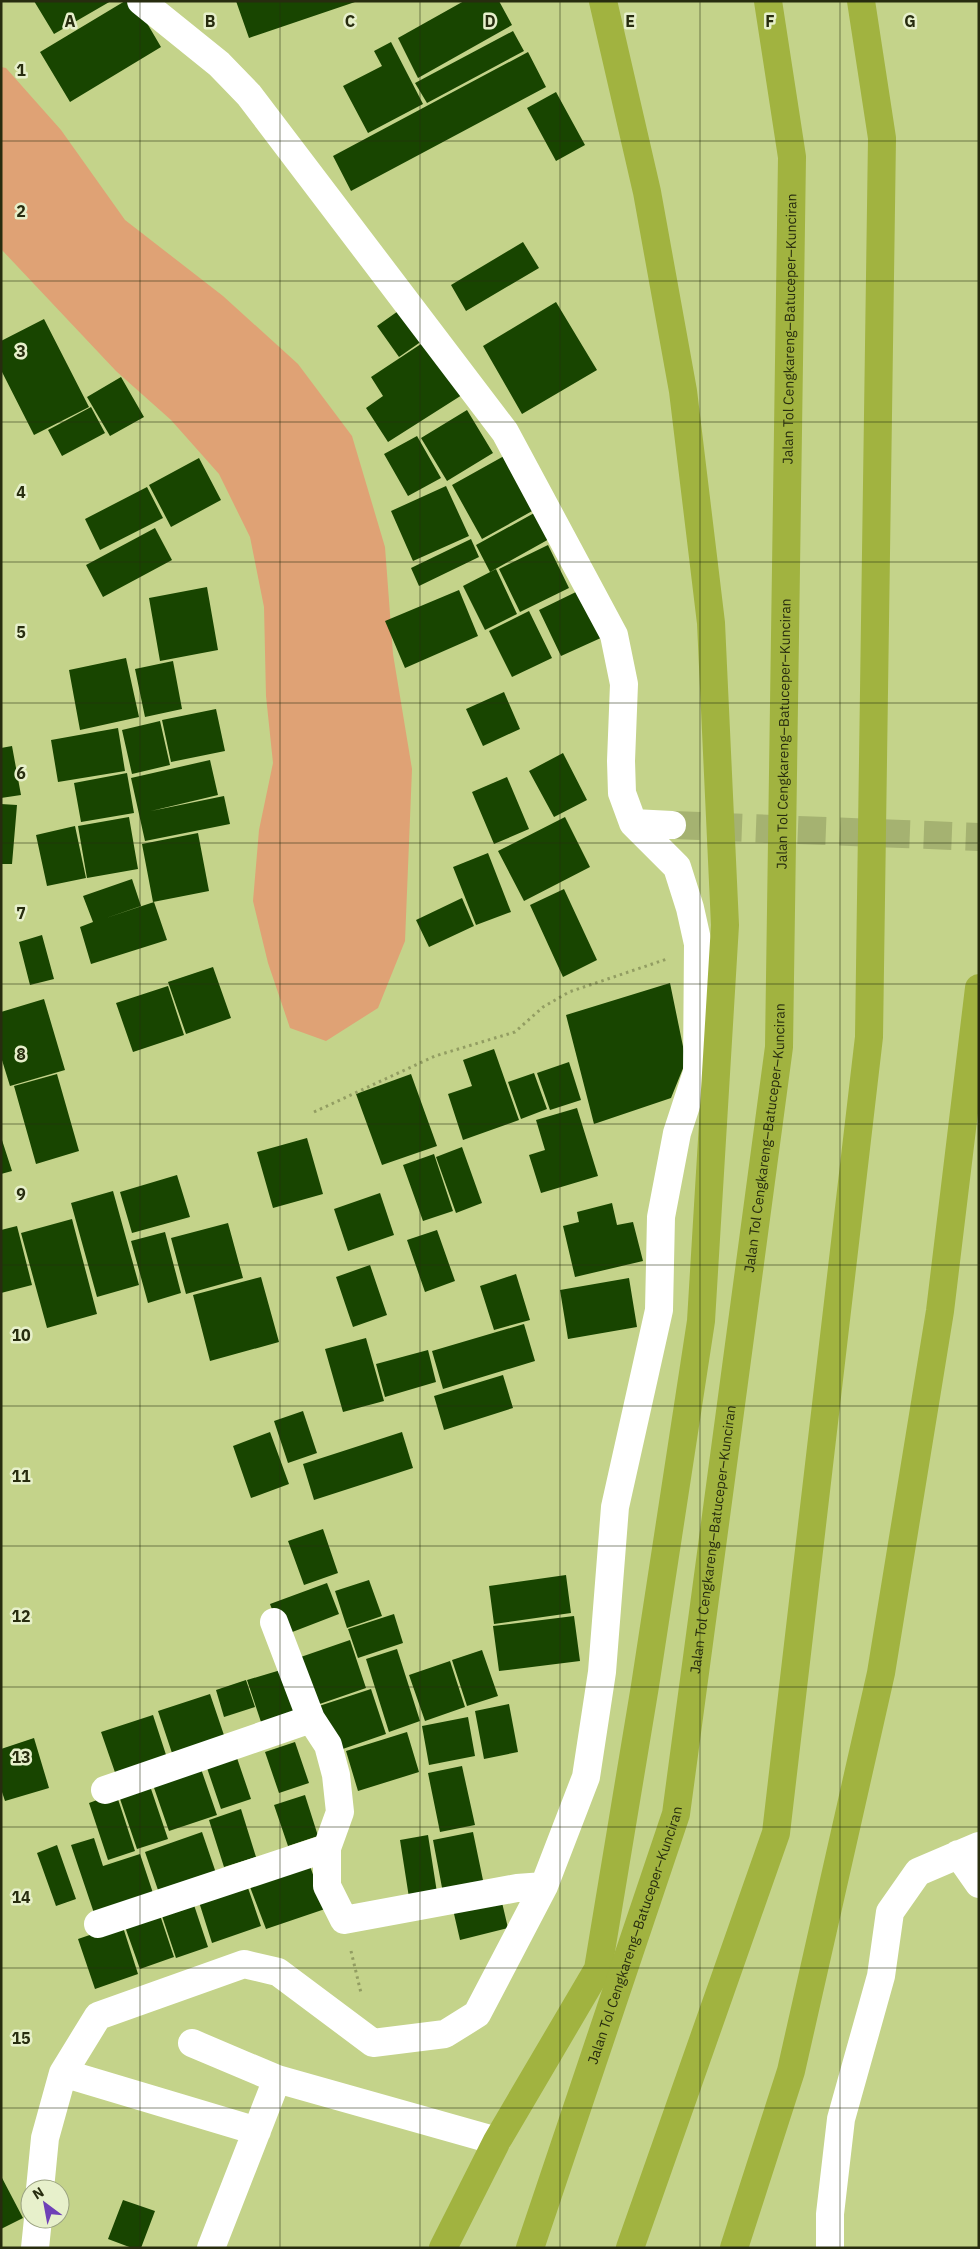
<svg xmlns="http://www.w3.org/2000/svg" width="980" height="2249" viewBox="0 0 980 2249" font-family="'IBM Plex Sans',sans-serif">
	<style>
		.green { fill: #dfa275 }
		.building { fill: #184500 }
		.lines { fill: none; stroke-linecap: round; stroke-linejoin: round }
		.minor-tunnel { stroke: #a5b271; stroke-width: 28; stroke-dasharray: 28 14; stroke-linecap: butt }
		.path { stroke: #929d62; stroke-width: 3; stroke-dasharray: 2.5 4; stroke-linecap: butt }
		.minor { stroke: #fff; stroke-width: 28 }
		.highway { stroke: #a1b340; stroke-width: 28 }
		.grid { fill: none; stroke: #272c0f; stroke-width: 1; stroke-opacity: 0.55 }
		.labels { text-anchor: middle; stroke-width: 5; stroke-linejoin: round; paint-order: stroke }
		.street-label { font-size: 14px; fill: #272c0f; stroke: #e7f0cb }
		.grid-label { font-size: 16px; text-anchor: middle; font-weight: bold; fill: #272c0f; stroke: #e7f0cb; stroke-width: 5; stroke-linejoin: round; paint-order: stroke }
	</style>
	<rect width="100%" height="100%" fill="#c4d38a"/>
	<path class="green" d="M 1,67 L 6,68 L 61,130 L 125,220 L 223,296 L 298,364 L 352,436 L 385,547 L 393,654 L 412,769 L 405,941 L 378,1008 L 326,1041 L 290,1028 L 268,963 L 253,901 L 259,830 L 273,763 L 266,696 L 264,607 L 250,537 L 219,474 L 171,420 L 116,371 L 1,249 Z"/>
	<path class="building" d="M 34,1 L 111,1 L 54,34 Z
		M 125,1 L 134,1 L 161,47 L 70,102 L 40,52 Z
		M 236,1 L 355,1 L 355,2 L 249,38 Z
		M 464,1 L 499,1 L 512,25 L 418,78 L 398,38 Z
		M 513,31 L 524,51 L 427,103 L 415,83 Z
		M 391,42 L 423,104 L 368,133 L 343,86 L 382,66 L 374,51 Z
		M 528,52 L 546,87 L 351,191 L 333,156 Z
		M 556,92 L 585,145 L 556,161 L 527,108 Z
		M 523,242 L 539,268 L 466,311 L 451,285 Z
		M 556,302 L 597,370 L 522,414 L 483,346 Z
		M 401,309 L 422,341 L 399,357 L 377,326 Z
		M 44,319 L 89,407 L 34,435 L 1,370 L 1,341 Z
		M 427,340 L 462,395 L 388,442 L 366,408 L 383,396 L 371,377 Z
		M 121,377 L 144,417 L 110,436 L 87,397 Z
		M 91,407 L 105,433 L 62,456 L 48,430 Z
		M 467,410 L 493,453 L 447,481 L 421,438 Z
		M 417,436 L 441,478 L 408,496 L 384,454 Z
		M 504,456 L 534,510 L 482,539 L 452,485 Z
		M 199,458 L 221,500 L 171,527 L 149,485 Z
		M 446,486 L 469,536 L 413,561 L 391,511 Z
		M 147,487 L 163,518 L 100,550 L 85,519 Z
		M 536,512 L 551,538 L 490,572 L 476,545 Z
		M 155,528 L 172,560 L 103,597 L 86,565 Z
		M 471,539 L 479,557 L 419,586 L 411,568 Z
		M 548,545 L 569,588 L 520,612 L 499,569 Z
		M 496,569 L 517,614 L 485,630 L 463,586 Z
		M 207,587 L 218,650 L 160,661 L 149,598 Z
		M 459,590 L 478,636 L 405,668 L 385,621 Z
		M 580,590 L 603,637 L 561,656 L 539,610 Z
		M 529,611 L 552,658 L 512,677 L 489,631 Z
		M 126,658 L 139,717 L 80,730 L 69,670 Z
		M 173,661 L 182,709 L 145,717 L 135,669 Z
		M 504,692 L 520,729 L 483,746 L 466,709 Z
		M 216,709 L 225,751 L 171,762 L 162,720 Z
		M 160,721 L 170,765 L 132,774 L 122,730 Z
		M 118,728 L 125,771 L 58,782 L 51,740 Z
		M 12,746 L 21,795 L 1,798 L 1,748 Z
		M 563,753 L 587,800 L 554,817 L 529,771 Z
		M 210,760 L 218,795 L 151,811 L 224,796 L 230,824 L 145,841 L 131,778 Z
		M 127,773 L 134,813 L 81,822 L 74,783 Z
		M 507,777 L 529,829 L 494,844 L 472,792 Z
		M 1,804 L 17,805 L 12,864 L 1,864 Z
		M 129,817 L 138,869 L 87,878 L 78,826 Z
		M 565,817 L 590,867 L 524,901 L 498,851 Z
		M 75,826 L 86,878 L 47,886 L 36,835 Z
		M 198,833 L 209,891 L 153,902 L 142,844 Z
		M 488,853 L 511,912 L 476,925 L 453,867 Z
		M 132,879 L 141,906 L 106,918 L 154,902 L 167,940 L 91,964 L 80,927 L 93,922 L 83,896 Z
		M 564,889 L 597,960 L 563,977 L 530,905 Z
		M 462,898 L 474,926 L 429,947 L 416,920 Z
		M 42,935 L 54,979 L 30,985 L 19,942 Z
		M 213,967 L 231,1018 L 186,1034 L 168,982 Z
		M 670,983 L 686,1061 L 671,1098 L 594,1124 L 566,1015 Z
		M 168,986 L 184,1035 L 133,1052 L 116,1003 Z
		M 44,999 L 65,1070 L 10,1086 L 1,1057 L 1,1012 Z
		M 494,1049 L 519,1120 L 463,1140 L 448,1094 L 472,1086 L 463,1060 Z
		M 569,1062 L 581,1100 L 550,1110 L 537,1073 Z
		M 534,1073 L 547,1109 L 521,1119 L 508,1082 Z
		M 57,1074 L 79,1151 L 36,1164 L 14,1086 Z
		M 411,1074 L 437,1146 L 382,1165 L 356,1094 Z
		M 577,1108 L 598,1176 L 541,1193 L 529,1155 L 545,1150 L 536,1120 Z
		M 1,1137 L 12,1171 L 1,1174 Z
		M 307,1138 L 323,1194 L 273,1208 L 257,1152 Z
		M 462,1147 L 482,1203 L 456,1213 L 436,1157 Z
		M 434,1154 L 453,1211 L 423,1221 L 403,1165 Z
		M 177,1175 L 190,1217 L 132,1233 L 120,1192 Z
		M 113,1191 L 139,1285 L 97,1297 L 71,1203 Z
		M 380,1193 L 394,1235 L 348,1251 L 334,1209 Z
		M 612,1203 L 617,1225 L 633,1222 L 643,1261 L 575,1277 L 563,1226 L 579,1222 L 577,1212 Z
		M 72,1219 L 97,1314 L 47,1328 L 21,1233 Z
		M 228,1223 L 243,1278 L 186,1294 L 171,1238 Z
		M 17,1226 L 32,1285 L 1,1293 L 1,1230 Z
		M 437,1230 L 455,1281 L 425,1292 L 407,1240 Z
		M 165,1232 L 181,1293 L 148,1303 L 131,1241 Z
		M 370,1265 L 387,1315 L 353,1327 L 336,1277 Z
		M 516,1274 L 530,1320 L 494,1330 L 480,1286 Z
		M 261,1277 L 279,1342 L 210,1361 L 193,1295 Z
		M 629,1278 L 637,1327 L 568,1339 L 560,1290 Z
		M 524,1324 L 535,1361 L 443,1389 L 432,1351 Z
		M 366,1338 L 384,1401 L 343,1412 L 325,1349 Z
		M 428,1350 L 436,1382 L 385,1397 L 376,1364 Z
		M 503,1375 L 513,1408 L 444,1430 L 434,1396 Z
		M 303,1411 L 317,1453 L 288,1463 L 274,1421 Z
		M 270,1432 L 289,1484 L 251,1498 L 233,1446 Z
		M 402,1432 L 413,1468 L 314,1500 L 303,1464 Z
		M 323,1529 L 338,1573 L 304,1585 L 288,1541 Z
		M 566,1575 L 571,1613 L 494,1624 L 489,1586 Z
		M 369,1580 L 382,1616 L 347,1628 L 335,1591 Z
		M 327,1583 L 339,1614 L 282,1636 L 270,1604 Z
		M 394,1614 L 403,1643 L 358,1658 L 348,1629 Z
		M 574,1616 L 580,1661 L 499,1671 L 493,1626 Z
		M 350,1640 L 366,1688 L 311,1707 L 295,1659 Z
		M 397,1649 L 420,1721 L 389,1732 L 366,1659 Z
		M 482,1650 L 498,1696 L 467,1706 L 452,1660 Z
		M 450,1661 L 465,1707 L 425,1721 L 409,1675 Z
		M 284,1669 L 299,1717 L 263,1728 L 247,1680 Z
		M 246,1680 L 255,1707 L 224,1717 L 216,1690 Z
		M 371,1689 L 386,1734 L 334,1752 L 319,1706 Z
		M 210,1694 L 227,1744 L 175,1762 L 158,1711 Z
		M 509,1704 L 518,1752 L 484,1759 L 475,1711 Z
		M 153,1715 L 169,1764 L 118,1781 L 101,1732 Z
		M 468,1717 L 475,1756 L 429,1765 L 422,1726 Z
		M 407,1732 L 419,1772 L 358,1791 L 346,1751 Z
		M 34,1738 L 49,1788 L 5,1801 L 1,1789 L 1,1749 Z
		M 295,1742 L 309,1783 L 279,1793 L 265,1752 Z
		M 237,1758 L 251,1799 L 221,1809 L 207,1768 Z
		M 200,1766 L 217,1815 L 169,1831 L 152,1782 Z
		M 462,1766 L 475,1825 L 440,1832 L 428,1773 Z
		M 149,1783 L 168,1839 L 137,1849 L 118,1793 Z
		M 116,1793 L 135,1851 L 108,1860 L 89,1803 Z
		M 305,1795 L 318,1836 L 288,1846 L 274,1805 Z
		M 241,1809 L 256,1857 L 224,1867 L 209,1820 Z
		M 202,1832 L 216,1873 L 159,1893 L 145,1852 Z
		M 473,1832 L 484,1885 L 443,1893 L 433,1840 Z
		M 428,1835 L 438,1899 L 410,1904 L 400,1840 Z
		M 94,1838 L 103,1866 L 140,1854 L 155,1899 L 96,1919 L 71,1845 Z
		M 57,1845 L 76,1899 L 56,1906 L 37,1853 Z
		M 310,1866 L 325,1909 L 266,1929 L 250,1887 Z
		M 247,1885 L 261,1926 L 212,1943 L 199,1902 Z
		M 500,1894 L 508,1928 L 460,1940 L 452,1905 Z
		M 193,1902 L 208,1947 L 176,1958 L 161,1913 Z
		M 159,1912 L 174,1957 L 140,1969 L 124,1924 Z
		M 122,1924 L 138,1974 L 95,1989 L 78,1939 Z
		M 1,2176 L 23,2218 L 1,2229 Z
		M 123,2200 L 155,2211 L 141,2248 L 132,2248 L 108,2239 Z"/>
	<g class="lines">
		<path class="minor-tunnel" d="M 672,825 L 979,837"/>
		<path class="path" d="M 314,1112 L 435,1056 L 515,1032 L 543,1007 L 569,992 L 667,959
			M 351,1951 L 361,1993"/>
		<path class="minor" d="M 633,823 L 672,825
			M 274,1622 L 311,1719 L 328,1745 L 336,1775 L 340,1812 L 327,1848 L 327,1886 L 344,1920 L 517,1888 L 544,1886
			M 105,1790 L 311,1719
			M 958,1854 L 979,1884
			M 98,1924 L 327,1848
			M 192,2043 L 277,2079 L 497,2141
			M 63,2073 L 257,2131
			M 40,2189 L 45,2138 L 63,2073 L 98,2016 L 244,1964 L 278,1972 L 373,2043 L 445,2034 L 477,2014 L 544,1886 L 586,1777 L 602,1672 L 615,1507 L 659,1310 L 661,1217 L 677,1133 L 697,1072 L 698,944 L 690,908 L 677,867 L 633,823 L 622,793 L 621,761 L 624,684 L 614,635 L 505,432 L 249,95 L 219,64 L 141,1
			M 35,2248 L 38,2219
			M 211,2248 L 277,2079
			M 830,2248 L 830,2214 L 841,2119 L 881,1976 L 890,1912 L 918,1872 L 979,1846"/>
		<g class="highway">
			<path d="M 443,2248 L 497,2141 L 598,1969 L 645,1686 L 701,1321 L 725,925 L 711,623 L 683,391 L 647,192 L 603,1"/>
			<path id="s1" d="M 530,2248 L 676,1814 L 779,1047 L 792,157 L 768,1"/>
			<path d="M 630,2248 L 776,1833 L 869,1037 L 882,138 L 861,1"/>
			<path d="M 734,2248 L 791,2071 L 881,1673 L 940,1311 L 979,988"/>
		</g>
	</g>
	<path class="grid" d="M 140,1 L 140,2248M 280,1 L 280,2248M 420,1 L 420,2248M 560,1 L 560,2248M 700,1 L 700,2248M 840,1 L 840,2248M 1,141 L 979,141M 1,281 L 979,281M 1,422 L 979,422M 1,562 L 979,562M 1,703 L 979,703M 1,843 L 979,843M 1,984 L 979,984M 1,1124 L 979,1124M 1,1265 L 979,1265M 1,1406 L 979,1406M 1,1546 L 979,1546M 1,1687 L 979,1687M 1,1827 L 979,1827M 1,1968 L 979,1968M 1,2108 L 979,2108"/>
	<g class="labels">
		<g class="street-label">
			<text dy="5" stroke="none"><textPath href="#s1" startOffset="1950">Jalan Tol Cengkareng–Batuceper–Kunciran</textPath></text>
			<text dy="5" stroke="none"><textPath href="#s1" startOffset="1545">Jalan Tol Cengkareng–Batuceper–Kunciran</textPath></text>
			<text dy="5" stroke="none"><textPath href="#s1" startOffset="1140">Jalan Tol Cengkareng–Batuceper–Kunciran</textPath></text>
			<text dy="5" stroke="none"><textPath href="#s1" startOffset="735">Jalan Tol Cengkareng–Batuceper–Kunciran</textPath></text>
			<text dy="5" stroke="none"><textPath href="#s1" startOffset="330">Jalan Tol Cengkareng–Batuceper–Kunciran</textPath></text>
		</g>
	</g>
	<g class="grid-label">
		<text x="70" y="27">A</text>
		<text x="210" y="27">B</text>
		<text x="350" y="27">C</text>
		<text x="490" y="27">D</text>
		<text x="630" y="27">E</text>
		<text x="770" y="27">F</text>
		<text x="910" y="27">G</text>
		<text x="21" y="76">1</text>
		<text x="21" y="217">2</text>
		<text x="21" y="357">3</text>
		<text x="21" y="498">4</text>
		<text x="21" y="638">5</text>
		<text x="21" y="779">6</text>
		<text x="21" y="919">7</text>
		<text x="21" y="1060">8</text>
		<text x="21" y="1200">9</text>
		<text x="21" y="1341">10</text>
		<text x="21" y="1482">11</text>
		<text x="21" y="1622">12</text>
		<text x="21" y="1763">13</text>
		<text x="21" y="1903">14</text>
		<text x="21" y="2044">15</text>
	</g>
	<rect width="980" height="2249" fill="none" stroke="#272c0f" stroke-width="5"/>
	<g transform="translate(45 2204) rotate(328)"><circle r="24" fill="#e7f0cb" stroke="#9aa280"/>
	<path d="M0-4L9 19L0 12L-9 19Z" fill="#6f40b7"/>
	<text y="-8" font-size="14" font-weight="bold" text-anchor="middle" fill="#272c0f">N</text>
	</g>
</svg>
